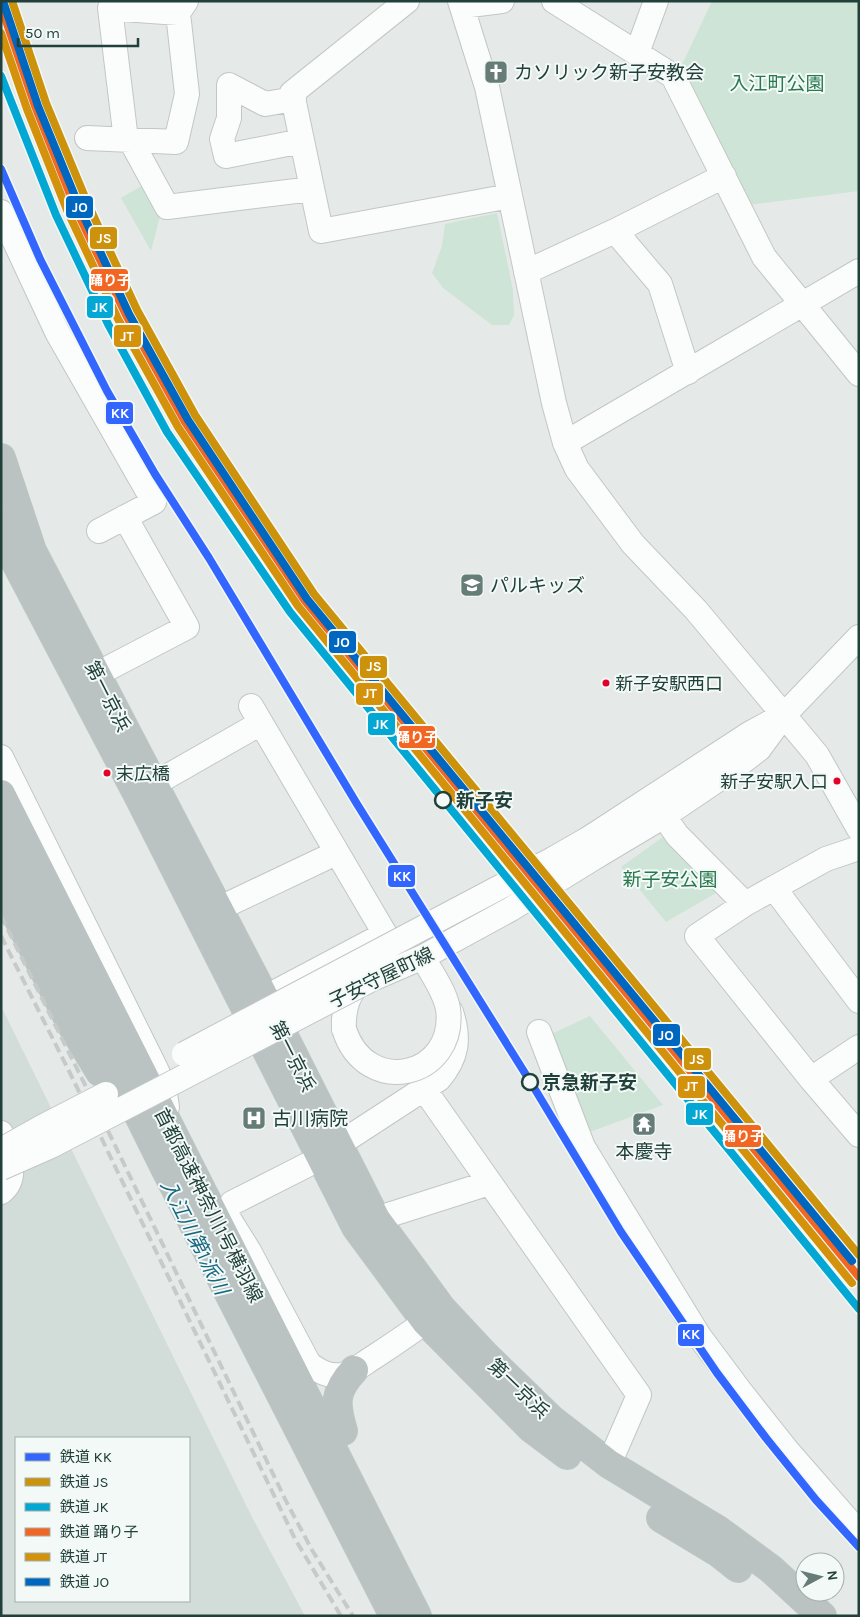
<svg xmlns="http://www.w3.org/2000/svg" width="860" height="1617" viewBox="0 0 860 1617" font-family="Karla,'Noto Sans JP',sans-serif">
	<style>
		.built { fill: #d2dcd8; fill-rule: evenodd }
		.green { fill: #cde4d6 }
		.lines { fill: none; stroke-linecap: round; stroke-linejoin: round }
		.minor-casing { stroke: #c2c7c5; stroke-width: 26 }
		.highway-casing { stroke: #bcc7c4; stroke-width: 30 }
		.minor { stroke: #fbfcfc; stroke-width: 24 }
		.highway { stroke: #bac3c2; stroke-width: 28 }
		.rail { stroke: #c6cbca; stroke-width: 4; stroke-dasharray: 10 5; stroke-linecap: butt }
		.minor-bridge-casing { stroke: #c2c7c5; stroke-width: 26; stroke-linecap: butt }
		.minor-bridge { stroke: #fbfcfc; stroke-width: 24 }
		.rail-1-casing { stroke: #f3f9f7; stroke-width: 11 }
		.rail-2-casing { stroke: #f3f9f7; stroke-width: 11 }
		.rail-3-casing { stroke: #f3f9f7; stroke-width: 11 }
		.rail-4-casing { stroke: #f3f9f7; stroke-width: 11 }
		.rail-5-casing { stroke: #f3f9f7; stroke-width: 11 }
		.rail-6-casing { stroke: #f3f9f7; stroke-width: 11 }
		.rail-1 { stroke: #36f; stroke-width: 8 }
		.rail-2 { stroke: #cc920c; stroke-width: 8 }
		.rail-3 { stroke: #03a7d4; stroke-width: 8 }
		.rail-4 { stroke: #f26522; stroke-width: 8 }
		.rail-5 { stroke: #d3910c; stroke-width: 8 }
		.rail-6 { stroke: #0067c0; stroke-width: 8 }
		.bus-dot { fill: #e4002b; stroke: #f3f9f7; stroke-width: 2 }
		.stop-dot { fill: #f3f9f7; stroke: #21403a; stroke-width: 2.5 }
		.labels { text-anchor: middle; stroke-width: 4; stroke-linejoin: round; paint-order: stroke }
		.bus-label { font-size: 18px; fill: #21403a; stroke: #f3f9f7; text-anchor: start }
		.poi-label { font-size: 19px; fill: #21403a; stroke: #f3f9f7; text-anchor: start }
		.park-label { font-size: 19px; fill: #28794d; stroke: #f3f9f7 }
		.street-label { font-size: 19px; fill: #21403a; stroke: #f3f9f7 }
		.stop-label { font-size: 19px; font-weight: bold; fill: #21403a; stroke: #f3f9f7; text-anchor: start }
		.water-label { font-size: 20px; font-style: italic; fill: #166780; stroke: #f3f9f7 }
		.line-badge { stroke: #f3f9f7; stroke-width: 2 }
		.badge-label { font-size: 14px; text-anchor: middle; font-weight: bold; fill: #fff }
	</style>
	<rect width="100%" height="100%" fill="#e5eae8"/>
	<path class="built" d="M 1,1006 L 252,1517 L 305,1616 L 1,1616 ZM 16,1438 L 189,1438 L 189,1601 L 16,1601 Z"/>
	<path class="green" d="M 712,1 L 859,1 L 859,191 L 748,205 L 678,73 Z
		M 143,185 L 161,213 L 151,251 L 121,198 Z
		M 497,213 L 513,290 L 514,315 L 509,325 L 492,325 L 443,288 L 432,273 L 442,246 L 445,224 Z
		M 667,834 L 721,890 L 666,922 L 621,867 Z
		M 590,1016 L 663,1105 L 587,1133 L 547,1036 Z"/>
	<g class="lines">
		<g class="minor-casing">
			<path id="minor" d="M 407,1 L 292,93 L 321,231 L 510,196
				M 460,1 L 487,87 L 554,403 L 565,443 L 577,469 L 633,544 L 696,610 L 817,755 L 859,829
				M 554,1 L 673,76 L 764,257 L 859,374
				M 462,6 L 502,1
				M 637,53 L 656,1
				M 294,99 L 265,104 L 229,85 L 229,118 L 222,139 L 226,156 L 302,141
				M 87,138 L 176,142 L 187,94 L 178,13 L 186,1
				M 126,140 L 110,8 L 178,13
				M 131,141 L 167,207 L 312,189
				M 1,212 L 57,332 L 154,502 L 99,531
				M 615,231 L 660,284 L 688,372
				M 526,272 L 615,231 L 724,176
				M 565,443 L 859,271
				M 80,683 L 187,627 L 125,517
				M 251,706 L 385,934 L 264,998
				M 1,757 L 156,1069 L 164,1087 L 167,1107
				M 154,784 L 261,723
				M 664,816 L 677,835 L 745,904
				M 588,839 L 749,734 L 778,718
				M 859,848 L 826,859 L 745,904 L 697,936 L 811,1079 L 859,1135
				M 597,856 L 664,816 L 729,772 L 759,749 L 784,715 L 859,637
				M 774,888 L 859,1001
				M 218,909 L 336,853
				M 344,1029 C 343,1008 348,994 362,979
				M 539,1032 L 583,1147 L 699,1336 L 740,1391 L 786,1449 L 859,1533
				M 811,1079 L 859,1047
				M 424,1089 L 639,1395 L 609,1464
				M 1,1133 C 8,1151 20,1178 1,1192
				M 232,1203 L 307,1165 L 439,1079 C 457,1058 460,1039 451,1012
				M 224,1211 L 249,1251 L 309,1364 C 319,1371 328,1377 341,1375 C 353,1373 364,1363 374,1357 C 397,1342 419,1327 441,1310
				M 376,1219 L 489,1183"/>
		</g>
		<g class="highway-casing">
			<path id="highway" d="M 1,458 L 32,551 L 256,981 L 376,1219 L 442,1309 L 485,1355 L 551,1419 L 609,1464 L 718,1530 L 771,1569 L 822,1616
				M 1,525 L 13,557 L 139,797 L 356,1227 L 426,1322 L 531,1428 L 567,1455
				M 1,794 L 417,1616
				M 1,837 L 166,1170 L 394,1616
				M 1,884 L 71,1024 L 100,1072
				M 343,1431 C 335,1404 334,1391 354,1370
				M 661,1518 L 719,1553 L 738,1568"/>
		</g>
		<use href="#minor" class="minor"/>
		<use href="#highway" class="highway"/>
		<path class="rail" d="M 1,916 L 111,1137 L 287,1503 L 312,1550 L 353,1616
			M 1,936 L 69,1071 L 295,1539 L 341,1616"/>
		<g class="minor-bridge-casing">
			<path id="minor-bridge" d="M 344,1029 C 366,1099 457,1077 448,1009 C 445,991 431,973 423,957
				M 184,1054 L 553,859 L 588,839
				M 1,1150 L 42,1127 L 106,1094
				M 1,1168 L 51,1146 L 372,979 L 423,957 L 511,909 L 597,856"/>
		</g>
		<use href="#minor-bridge" class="minor-bridge"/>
		<g class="rail-1-casing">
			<path id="rail-1" d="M 1,169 L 40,259 L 107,391 L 155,474 L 209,558 L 357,804 L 533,1086 L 621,1232 L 717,1373 L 766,1438 L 816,1500 L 859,1547"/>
		</g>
		<g class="rail-2-casing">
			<path id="rail-2" d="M 12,1 L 46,103 L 87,202 L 137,310 L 195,415 L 314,594 L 859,1255"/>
		</g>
		<g class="rail-3-casing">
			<path id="rail-3" d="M 1,76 L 56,215 L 108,324 L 167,432 L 290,612 L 859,1309"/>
		</g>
		<g class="rail-4-casing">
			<path id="rail-4" d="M 1,6 L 35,106 L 75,207 L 126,315 L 185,422 L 305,601 L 859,1277"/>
		</g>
		<g class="rail-5-casing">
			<path id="rail-5" d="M 1,33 L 27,109 L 67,210 L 118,319 L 178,427 L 298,606 L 852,1283"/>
		</g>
		<g class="rail-6-casing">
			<path id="rail-6" d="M 4,4 L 38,106 L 79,206 L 129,314 L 188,420 L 307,599 L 852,1261"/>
		</g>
		<use href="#rail-1" class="rail-1"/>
		<use href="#rail-2" class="rail-2"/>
		<use href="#rail-3" class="rail-3"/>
		<use href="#rail-4" class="rail-4"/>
		<use href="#rail-5" class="rail-5"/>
		<use href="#rail-6" class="rail-6"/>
	</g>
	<defs>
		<g id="church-square" transform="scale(1.25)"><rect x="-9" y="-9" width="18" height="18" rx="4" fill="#667c77" stroke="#f3f9f7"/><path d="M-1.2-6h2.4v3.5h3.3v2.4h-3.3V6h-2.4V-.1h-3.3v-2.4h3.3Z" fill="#fff"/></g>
		<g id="school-square" transform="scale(1.25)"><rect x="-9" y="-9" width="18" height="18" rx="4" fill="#667c77" stroke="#f3f9f7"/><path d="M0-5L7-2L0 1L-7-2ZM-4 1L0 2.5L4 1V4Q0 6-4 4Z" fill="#fff"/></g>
		<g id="hospital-square" transform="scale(1.25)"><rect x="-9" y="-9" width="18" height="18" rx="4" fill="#667c77" stroke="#f3f9f7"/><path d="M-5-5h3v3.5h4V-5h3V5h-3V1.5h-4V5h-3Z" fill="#fff"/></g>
		<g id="temple-square" transform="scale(1.25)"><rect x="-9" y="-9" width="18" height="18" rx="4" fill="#667c77" stroke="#f3f9f7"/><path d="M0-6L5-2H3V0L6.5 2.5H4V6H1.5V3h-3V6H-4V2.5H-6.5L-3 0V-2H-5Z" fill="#fff"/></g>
	</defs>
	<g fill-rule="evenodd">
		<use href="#church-square" x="496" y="72"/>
		<use href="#school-square" x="472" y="585"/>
		<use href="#hospital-square" x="254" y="1118"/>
		<use href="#temple-square" x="644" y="1124"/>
	</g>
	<g class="bus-dot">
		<circle cx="606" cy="683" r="4.5"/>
		<circle cx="107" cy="773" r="4.5"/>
		<circle cx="837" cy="781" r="4.5"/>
	</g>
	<g class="stop-dot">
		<circle cx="443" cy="800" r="8"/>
		<circle cx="530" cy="1082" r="8"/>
	</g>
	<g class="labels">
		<g class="bus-label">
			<text x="615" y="690">新子安駅西口</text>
			<text x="116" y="780">末広橋</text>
			<text x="828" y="788" text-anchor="end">新子安駅入口</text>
		</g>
		<g class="poi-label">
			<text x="514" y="79">カソリック新子安教会</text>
			<text x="490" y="592">パルキッズ</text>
			<text x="272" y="1125">古川病院</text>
			<text x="644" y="1158" text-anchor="middle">本慶寺</text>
		</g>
		<g class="park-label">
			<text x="777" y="90">入江町公園</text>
			<text x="670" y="886">新子安公園</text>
		</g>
		<g class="street-label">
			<text transform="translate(108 696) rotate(63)" y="7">第一京浜</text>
			<text transform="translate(381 977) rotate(-26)" y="7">子安守屋町線</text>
			<text transform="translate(293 1056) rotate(63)" y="7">第一京浜</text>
			<text transform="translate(209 1205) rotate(63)" y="7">首都高速神奈川1号横羽線</text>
			<text transform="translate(519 1388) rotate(44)" y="7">第一京浜</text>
		</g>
		<g class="stop-label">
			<text x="456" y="807">新子安</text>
			<text x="542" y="1089">京急新子安</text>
		</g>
		<g class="water-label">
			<text transform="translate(195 1237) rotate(63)" y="7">入江川第1派川</text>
		</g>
	</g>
	<g class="line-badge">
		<rect x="65" y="195" width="29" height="24" rx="5" fill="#0067c0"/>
		<rect x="89" y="226" width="29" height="24" rx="5" fill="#cc920c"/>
		<rect x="90" y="268" width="39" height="24" rx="5" fill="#f26522"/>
		<rect x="86" y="295" width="28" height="24" rx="5" fill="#03a7d4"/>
		<rect x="113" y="324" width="29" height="24" rx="5" fill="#d3910c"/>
		<rect x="105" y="401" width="29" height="24" rx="5" fill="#36f"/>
		<rect x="328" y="630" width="29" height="24" rx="5" fill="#0067c0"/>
		<rect x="359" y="655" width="29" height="24" rx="5" fill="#cc920c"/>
		<rect x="355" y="682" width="29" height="24" rx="5" fill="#d3910c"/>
		<rect x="367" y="712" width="29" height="24" rx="5" fill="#03a7d4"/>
		<rect x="398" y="725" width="38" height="24" rx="5" fill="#f26522"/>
		<rect x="387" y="864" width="29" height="24" rx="5" fill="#36f"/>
		<rect x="652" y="1023" width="29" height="24" rx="5" fill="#0067c0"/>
		<rect x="683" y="1047" width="29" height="24" rx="5" fill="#cc920c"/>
		<rect x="677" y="1075" width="29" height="24" rx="5" fill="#d3910c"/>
		<rect x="685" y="1102" width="29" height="24" rx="5" fill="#03a7d4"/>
		<rect x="724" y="1124" width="38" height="24" rx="5" fill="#f26522"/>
		<rect x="677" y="1323" width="28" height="24" rx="5" fill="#36f"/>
	</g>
	<g class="badge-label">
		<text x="80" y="212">JO</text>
		<text x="104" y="243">JS</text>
		<text x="110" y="285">踊り子</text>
		<text x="100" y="312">JK</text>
		<text x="127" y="341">JT</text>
		<text x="120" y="418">KK</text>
		<text x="342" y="647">JO</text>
		<text x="374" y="671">JS</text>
		<text x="370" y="698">JT</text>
		<text x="381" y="729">JK</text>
		<text x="417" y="742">踊り子</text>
		<text x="402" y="881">KK</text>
		<text x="666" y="1040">JO</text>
		<text x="697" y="1064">JS</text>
		<text x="691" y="1091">JT</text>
		<text x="700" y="1119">JK</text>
		<text x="743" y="1141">踊り子</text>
		<text x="691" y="1339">KK</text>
	</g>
	<rect width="860" height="1617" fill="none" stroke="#21403a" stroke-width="5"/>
	<rect x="15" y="1437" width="175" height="165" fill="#f3f9f7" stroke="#9fafab"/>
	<rect x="25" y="1453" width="25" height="8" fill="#3366ff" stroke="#9fafab"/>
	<text x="60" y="1462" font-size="15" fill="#21403a">鉄道 KK</text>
	<rect x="25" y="1478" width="25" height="8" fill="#cc920c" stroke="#9fafab"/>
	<text x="60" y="1487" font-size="15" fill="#21403a">鉄道 JS</text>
	<rect x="25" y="1503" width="25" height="8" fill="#03a7d4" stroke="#9fafab"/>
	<text x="60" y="1512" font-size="15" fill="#21403a">鉄道 JK</text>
	<rect x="25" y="1528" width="25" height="8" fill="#f26522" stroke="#9fafab"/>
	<text x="60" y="1537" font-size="15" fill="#21403a">鉄道 踊り子</text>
	<rect x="25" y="1553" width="25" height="8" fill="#d3910c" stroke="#9fafab"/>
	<text x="60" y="1562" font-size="15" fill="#21403a">鉄道 JT</text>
	<rect x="25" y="1578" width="25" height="8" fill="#0067c0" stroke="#9fafab"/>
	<text x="60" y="1587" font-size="15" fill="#21403a">鉄道 JO</text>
	<g transform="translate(820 1577) rotate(83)"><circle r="24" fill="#f3f9f7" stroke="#9fafab"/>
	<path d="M0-4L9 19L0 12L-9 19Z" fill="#667c77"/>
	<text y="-8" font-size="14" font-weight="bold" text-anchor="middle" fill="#21403a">N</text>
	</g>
	<path d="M18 38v8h120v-8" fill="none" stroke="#21403a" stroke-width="2.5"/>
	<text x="25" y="38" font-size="15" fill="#21403a" stroke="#f3f9f7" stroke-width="4" paint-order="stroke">50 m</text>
</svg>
